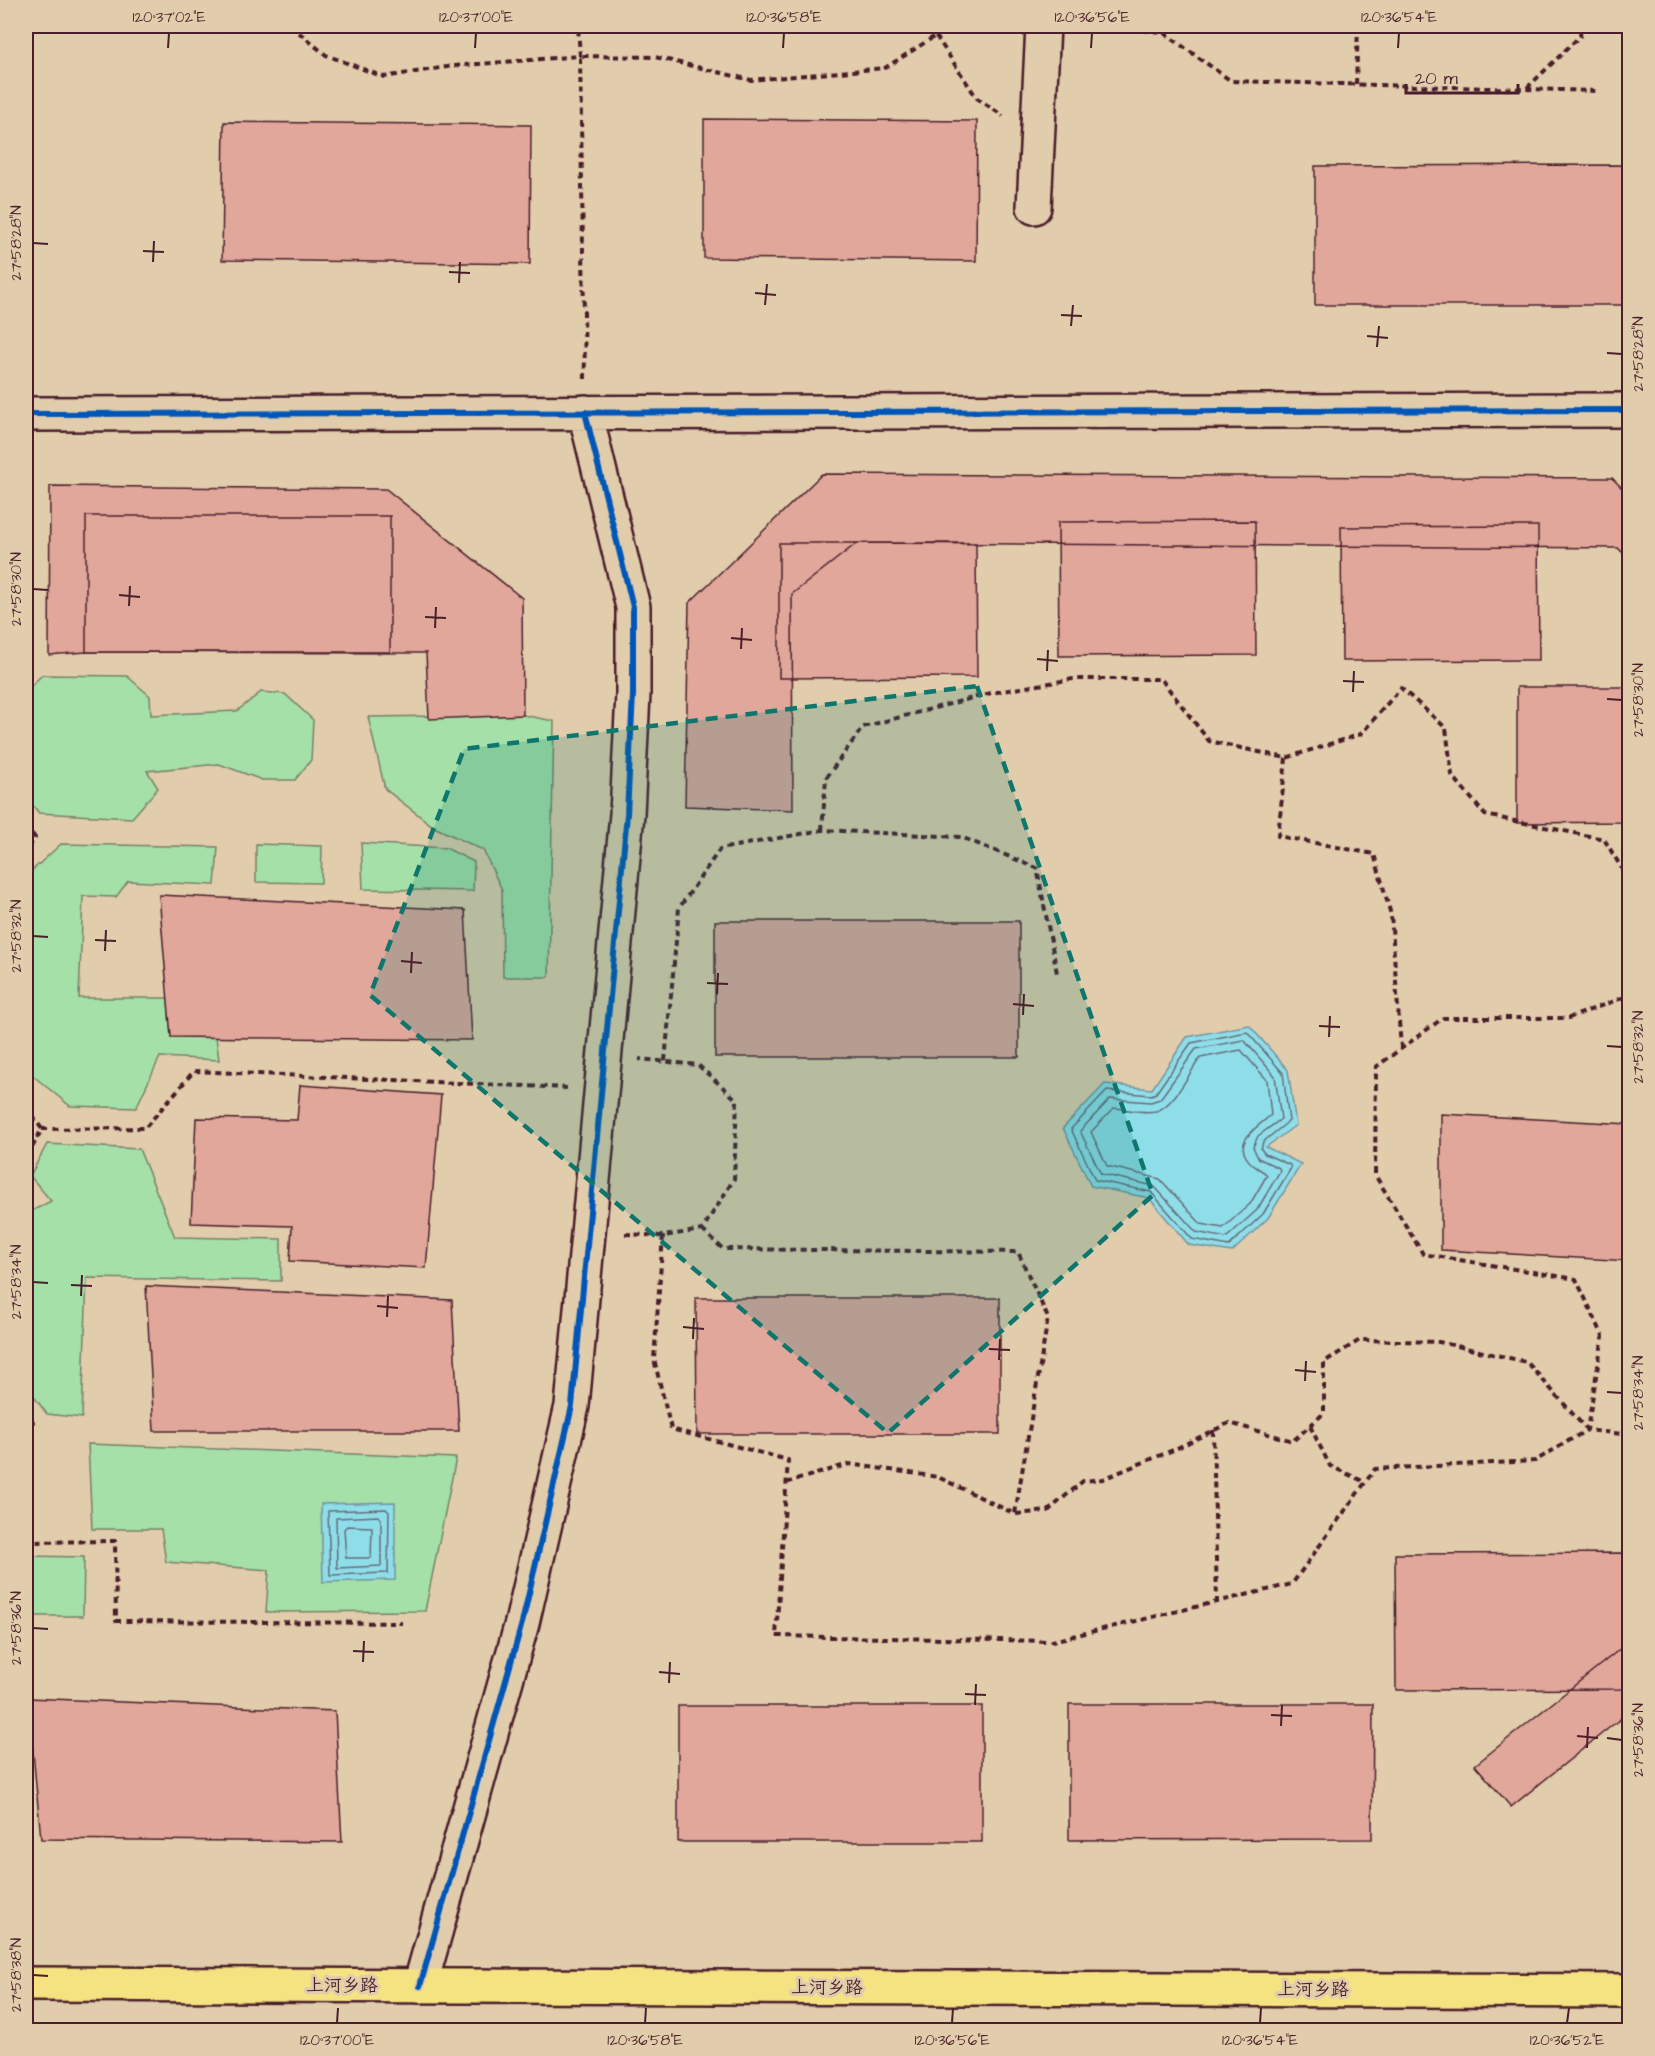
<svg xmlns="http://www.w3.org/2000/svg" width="1655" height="2056" viewBox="0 0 1655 2056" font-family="'Architects Daughter','LXGW WenKai TC',sans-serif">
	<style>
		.green { fill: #a4e0a7; stroke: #778069; stroke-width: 1.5 }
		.water { fill: #8edeea; stroke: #73929e; stroke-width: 1.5 }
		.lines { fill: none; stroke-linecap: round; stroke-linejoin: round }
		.shore { stroke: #656b77; stroke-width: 1.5 }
		.building { fill: #e0a79a; stroke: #4a1f2b; stroke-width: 1.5 }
		.minor-casing { stroke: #4a1f2b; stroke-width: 38 }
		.major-casing { stroke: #4a1f2b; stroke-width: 38 }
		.path { stroke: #4a1f2b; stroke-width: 4; stroke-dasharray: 6 4.5; stroke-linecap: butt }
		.minor { stroke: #e1cdac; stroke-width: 33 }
		.major { stroke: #f5e382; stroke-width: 33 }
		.cycleway-casing { stroke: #e1cdac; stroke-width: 10 }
		.cycleway { stroke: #0057b8; stroke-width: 6 }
		.marked { fill: #0f766e; fill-opacity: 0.2; stroke: #0f766e; stroke-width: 4.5; stroke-dasharray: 12 8; stroke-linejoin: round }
		.ticks { fill: none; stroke: #4a1f2b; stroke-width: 2 }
		.labels { text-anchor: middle; stroke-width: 6; stroke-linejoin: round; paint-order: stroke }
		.street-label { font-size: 18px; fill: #4a1f2b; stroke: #e1cdac }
		.neatline { fill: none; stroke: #4a1f2b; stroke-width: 2 }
		.ticks-label { font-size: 15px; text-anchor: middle; fill: #4a1f2b }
	</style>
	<rect width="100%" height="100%" fill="#e1cdac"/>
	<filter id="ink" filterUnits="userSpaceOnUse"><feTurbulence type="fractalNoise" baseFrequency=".0167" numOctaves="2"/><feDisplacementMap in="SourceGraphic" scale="12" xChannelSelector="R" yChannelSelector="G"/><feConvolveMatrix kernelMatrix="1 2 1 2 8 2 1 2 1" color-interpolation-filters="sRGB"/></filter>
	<g filter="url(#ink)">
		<path class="green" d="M 42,675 L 127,676 L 150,696 L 151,715 L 237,711 L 261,692 L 285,694 L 313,720 L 311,760 L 295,780 L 262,780 L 219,764 L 147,771 L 158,788 L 132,818 L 39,813 L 26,797 L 26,691 Z
			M 523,715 L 554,721 L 549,977 L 503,977 L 502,890 L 483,850 L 434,827 L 385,789 L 368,717 Z
			M 361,843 L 446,848 L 474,862 L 473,891 L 363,889 Z
			M 61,844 L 218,847 L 215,885 L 128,881 L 116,897 L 83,896 L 79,998 L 168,998 L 171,1036 L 216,1037 L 219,1060 L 160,1057 L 136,1108 L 70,1106 L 26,1070 L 26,876 Z
			M 256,844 L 322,846 L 321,883 L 256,882 Z
			M 47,1144 L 139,1149 L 175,1237 L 281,1239 L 281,1281 L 87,1278 L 82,1418 L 47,1414 L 26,1386 L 26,1214 L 51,1201 L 30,1176 Z
			M 88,1444 L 456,1458 L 425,1611 L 266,1612 L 269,1570 L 166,1562 L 161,1529 L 92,1529 Z
			M 26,1556 L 84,1557 L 83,1616 L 26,1616 Z"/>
		<path class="water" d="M 1249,1025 L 1288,1070 L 1296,1125 L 1266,1147 L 1301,1164 L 1268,1218 L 1232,1252 L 1189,1245 L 1149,1198 L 1091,1186 L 1063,1128 L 1105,1084 L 1152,1089 L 1187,1037 Z
			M 395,1502 L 395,1580 L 323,1582 L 321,1504 Z"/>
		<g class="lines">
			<path class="shore" d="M 1247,1032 L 1283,1073 L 1289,1121 L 1263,1142 L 1261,1149 L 1265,1154 L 1290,1165 L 1291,1168 L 1263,1214 L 1229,1246 L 1192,1239 L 1151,1192 L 1095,1180 L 1071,1129 L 1107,1091 L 1151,1095 L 1156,1093 L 1191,1043 Z
				M 1244,1040 L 1275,1076 L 1281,1119 L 1258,1136 L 1253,1147 L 1258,1158 L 1279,1168 L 1280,1171 L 1257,1210 L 1226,1238 L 1196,1232 L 1154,1186 L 1101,1174 L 1080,1131 L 1110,1099 L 1151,1102 L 1160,1099 L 1196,1049 Z
				M 1241,1050 L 1267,1080 L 1271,1115 C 1257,1127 1229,1143 1252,1164 C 1257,1169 1263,1170 1267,1175 L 1250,1204 L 1223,1228 L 1201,1224 L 1160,1179 L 1107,1166 L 1091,1132 L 1114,1108 C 1127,1109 1143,1114 1156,1111 C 1173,1107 1190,1072 1200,1058 Z
				M 386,1509 L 389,1512 L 388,1573 L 330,1575 L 328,1511 Z
				M 378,1516 L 381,1519 L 381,1566 L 337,1568 L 336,1518 Z
				M 347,1526 L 372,1527 L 371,1558 L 346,1558 L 344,1529 Z"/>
		</g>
		<path class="building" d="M 704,119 L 977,121 L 976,261 L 704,258 Z
			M 224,122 L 531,125 L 530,264 L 222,260 Z
			M 1623,165 L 1624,305 L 1315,305 L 1315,166 Z
			M 822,474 L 1612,478 L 1630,496 L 1630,560 L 1618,548 L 857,543 L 792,594 L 793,810 L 685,806 L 689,603 Z
			M 50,486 L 386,489 L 522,598 L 523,715 L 429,719 L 426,653 L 86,652 L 49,655 Z
			M 86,516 L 390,516 L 390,652 L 86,652 Z
			M 1255,521 L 1256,655 L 1059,656 L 1058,522 Z
			M 1538,526 L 1539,660 L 1342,661 L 1341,527 Z
			M 779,543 L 976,543 L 977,677 L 779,678 Z
			M 1517,687 L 1630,687 L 1630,822 L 1517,823 Z
			M 159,895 L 465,910 L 472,1040 L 171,1037 Z
			M 715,921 L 1019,921 L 1019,1057 L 715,1057 Z
			M 300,1085 L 441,1095 L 426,1268 L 290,1261 L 292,1226 L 191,1223 L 196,1118 L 297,1120 Z
			M 1441,1114 L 1630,1124 L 1630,1261 L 1441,1250 Z
			M 146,1286 L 452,1300 L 459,1431 L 154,1431 Z
			M 696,1298 L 1000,1298 L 1000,1434 L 697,1434 Z
			M 1630,1553 L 1630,1689 L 1396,1690 L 1395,1554 Z
			M 1630,1641 L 1630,1711 L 1511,1807 L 1475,1765 Z
			M 28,1698 L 335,1711 L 342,1842 L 41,1839 Z
			M 1069,1704 L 1373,1704 L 1372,1839 L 1069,1840 Z
			M 678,1706 L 982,1706 L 982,1842 L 678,1842 Z"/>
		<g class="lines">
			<g class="minor-casing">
				<path id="minor" d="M 1034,207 L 1043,26
					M 26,414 L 1630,410
					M 420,1986 L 522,1623 L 572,1406 L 627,814 L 633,694 L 633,607 L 585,412"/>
			</g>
			<g class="major-casing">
				<path id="major" d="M 26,1984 L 1630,1991"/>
			</g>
			<path class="path" d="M 193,26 L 212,32 L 237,26
				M 291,26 L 326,55 L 384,77 L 453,66 L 580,56 L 578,26
				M 1091,26 L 1163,32 L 1231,81 L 1598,91
				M 936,36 L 977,98 L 1003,116
				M 1356,84 L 1358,26
				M 1527,88 L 1580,36 L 1581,26
				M 585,379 L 580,56 L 655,57 L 751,80 L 885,68 L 951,26
				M 1286,758 L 1278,836 L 1374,854 L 1391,915 L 1401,1048
				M 26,825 L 35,838 L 26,851
				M 822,830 L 826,778 L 863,727 L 991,693 L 1073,679 L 1161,679 L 1209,741 L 1286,758 L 1361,734 L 1401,688 L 1446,728 L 1452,775 L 1485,815 L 1604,839 L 1630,882
				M 665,1061 L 679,908 L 720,849 L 822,830 L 961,837 L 1037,868 L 1057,973
				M 26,1107 L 42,1129 L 26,1159
				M 42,1129 L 145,1128 L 194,1071 L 567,1088
				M 702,1230 L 723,1249 L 1018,1252 L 1048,1318 L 1015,1514 L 938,1477 L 849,1464 L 786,1483
				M 625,1234 L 663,1236 L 702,1230 L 734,1179 L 737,1100 L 698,1065 L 639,1059
				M 663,1236 L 654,1359 L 671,1429 L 788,1460 L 776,1636 L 1052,1641 L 1292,1584 L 1375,1469 L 1535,1461 L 1587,1430 L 1603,1336 L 1576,1279 L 1423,1254 L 1375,1175 L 1376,1067 L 1443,1018 L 1569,1018 L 1630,995
				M 26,1409 L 33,1422 L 26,1430
				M 1310,1426 L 1330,1466 L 1365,1482
				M 1213,1430 L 1217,1602
				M 1016,1514 L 1048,1511 L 1083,1481 L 1103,1479 L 1173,1450 L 1229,1423 L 1293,1441 L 1324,1413 L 1324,1362 L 1360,1340 L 1439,1342 L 1527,1362 L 1587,1430 L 1630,1435
				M 26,1542 L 115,1541 L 116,1621 L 402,1623"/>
			<use href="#minor" class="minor"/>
			<use href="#major" class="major"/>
			<g class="cycleway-casing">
				<path id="cycleway" d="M 26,414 L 1630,410
					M 420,1986 L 522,1623 L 572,1406 L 627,814 L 633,694 L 633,607 L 585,412"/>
			</g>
			<use href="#cycleway" class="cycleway"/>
		</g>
	</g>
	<path class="marked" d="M 977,686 L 1153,1195 L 888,1433 L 370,995 L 464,749 Z"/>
	<path class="ticks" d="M 168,48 L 169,33M 475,48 L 476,33M 783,48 L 784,33M 1091,48 L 1092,33M 1398,48 L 1399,33M 33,243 L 48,244M 143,251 L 164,252M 153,262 L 154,241M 449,272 L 470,273M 459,283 L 460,262M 755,293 L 776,295M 765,305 L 767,284M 1061,315 L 1082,316M 1071,326 L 1073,305M 1367,336 L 1388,338M 1377,347 L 1379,326M 1607,353 L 1622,354M 33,589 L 48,590M 119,595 L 140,597M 129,606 L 130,586M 425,617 L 446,618M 435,628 L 436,607M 731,638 L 752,640M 741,649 L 742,628M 1037,659 L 1058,661M 1047,671 L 1048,650M 1343,681 L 1364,682M 1353,692 L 1354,671M 1607,699 L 1622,700M 33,936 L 48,937M 95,940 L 116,941M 105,951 L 106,930M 401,961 L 422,963M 411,973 L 412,952M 707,983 L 728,984M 717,994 L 718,973M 1013,1004 L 1034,1006M 1023,1015 L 1024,994M 1319,1026 L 1340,1027M 1329,1037 L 1330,1016M 1607,1046 L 1622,1047M 33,1282 L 48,1283M 71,1285 L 92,1286M 81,1296 L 82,1275M 377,1306 L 398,1308M 387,1317 L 388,1296M 683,1327 L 704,1329M 693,1339 L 694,1318M 989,1349 L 1010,1350M 999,1360 L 1000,1339M 1295,1370 L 1316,1372M 1305,1381 L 1306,1361M 1607,1392 L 1622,1393M 33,1628 L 48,1629M 353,1651 L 374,1652M 363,1662 L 364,1641M 659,1672 L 680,1674M 669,1683 L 670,1662M 965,1694 L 986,1695M 975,1705 L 976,1684M 1271,1715 L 1292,1716M 1281,1726 L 1282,1705M 1577,1736 L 1598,1738M 1607,1738 L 1622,1740M 1587,1748 L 1588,1727M 33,1975 L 48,1976M 337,2023 L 338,2008M 645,2023 L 646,2008M 952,2023 L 953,2008M 1260,2023 L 1261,2008M 1567,2023 L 1569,2008"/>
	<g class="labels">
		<g class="street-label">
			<text x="342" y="1991">上河乡路</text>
			<text x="827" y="1993">上河乡路</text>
			<text x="1313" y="1995">上河乡路</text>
		</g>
	</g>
	<rect width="1655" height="2056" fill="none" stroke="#e1cdac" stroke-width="66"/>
	<path d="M1406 84v9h112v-9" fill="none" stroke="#4a1f2b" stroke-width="3"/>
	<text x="1415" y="84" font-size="18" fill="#4a1f2b" stroke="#e1cdac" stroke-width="4.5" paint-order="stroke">20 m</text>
	<rect x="33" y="33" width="1589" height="1990" class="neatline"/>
	<g class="ticks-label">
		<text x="169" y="22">120°37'02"E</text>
		<text x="476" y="22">120°37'00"E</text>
		<text x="784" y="22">120°36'58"E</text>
		<text x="1092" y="22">120°36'56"E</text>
		<text x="1399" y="22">120°36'54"E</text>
		<text transform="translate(16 243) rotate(-90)" y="5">27°58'28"N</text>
		<text transform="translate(1638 354) rotate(-90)" y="5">27°58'28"N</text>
		<text transform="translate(16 589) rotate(-90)" y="5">27°58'30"N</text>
		<text transform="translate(1638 700) rotate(-90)" y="5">27°58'30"N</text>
		<text transform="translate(16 936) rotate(-90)" y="5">27°58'32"N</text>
		<text transform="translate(1638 1047) rotate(-90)" y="5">27°58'32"N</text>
		<text transform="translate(16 1282) rotate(-90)" y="5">27°58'34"N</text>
		<text transform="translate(1638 1393) rotate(-90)" y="5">27°58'34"N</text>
		<text transform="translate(16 1628) rotate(-90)" y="5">27°58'36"N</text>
		<text transform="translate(1638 1740) rotate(-90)" y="5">27°58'36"N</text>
		<text transform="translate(16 1975) rotate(-90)" y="5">27°58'38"N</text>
		<text x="337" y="2045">120°37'00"E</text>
		<text x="645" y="2045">120°36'58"E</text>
		<text x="952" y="2045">120°36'56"E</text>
		<text x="1260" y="2045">120°36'54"E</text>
		<text x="1567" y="2045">120°36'52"E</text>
	</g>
</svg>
